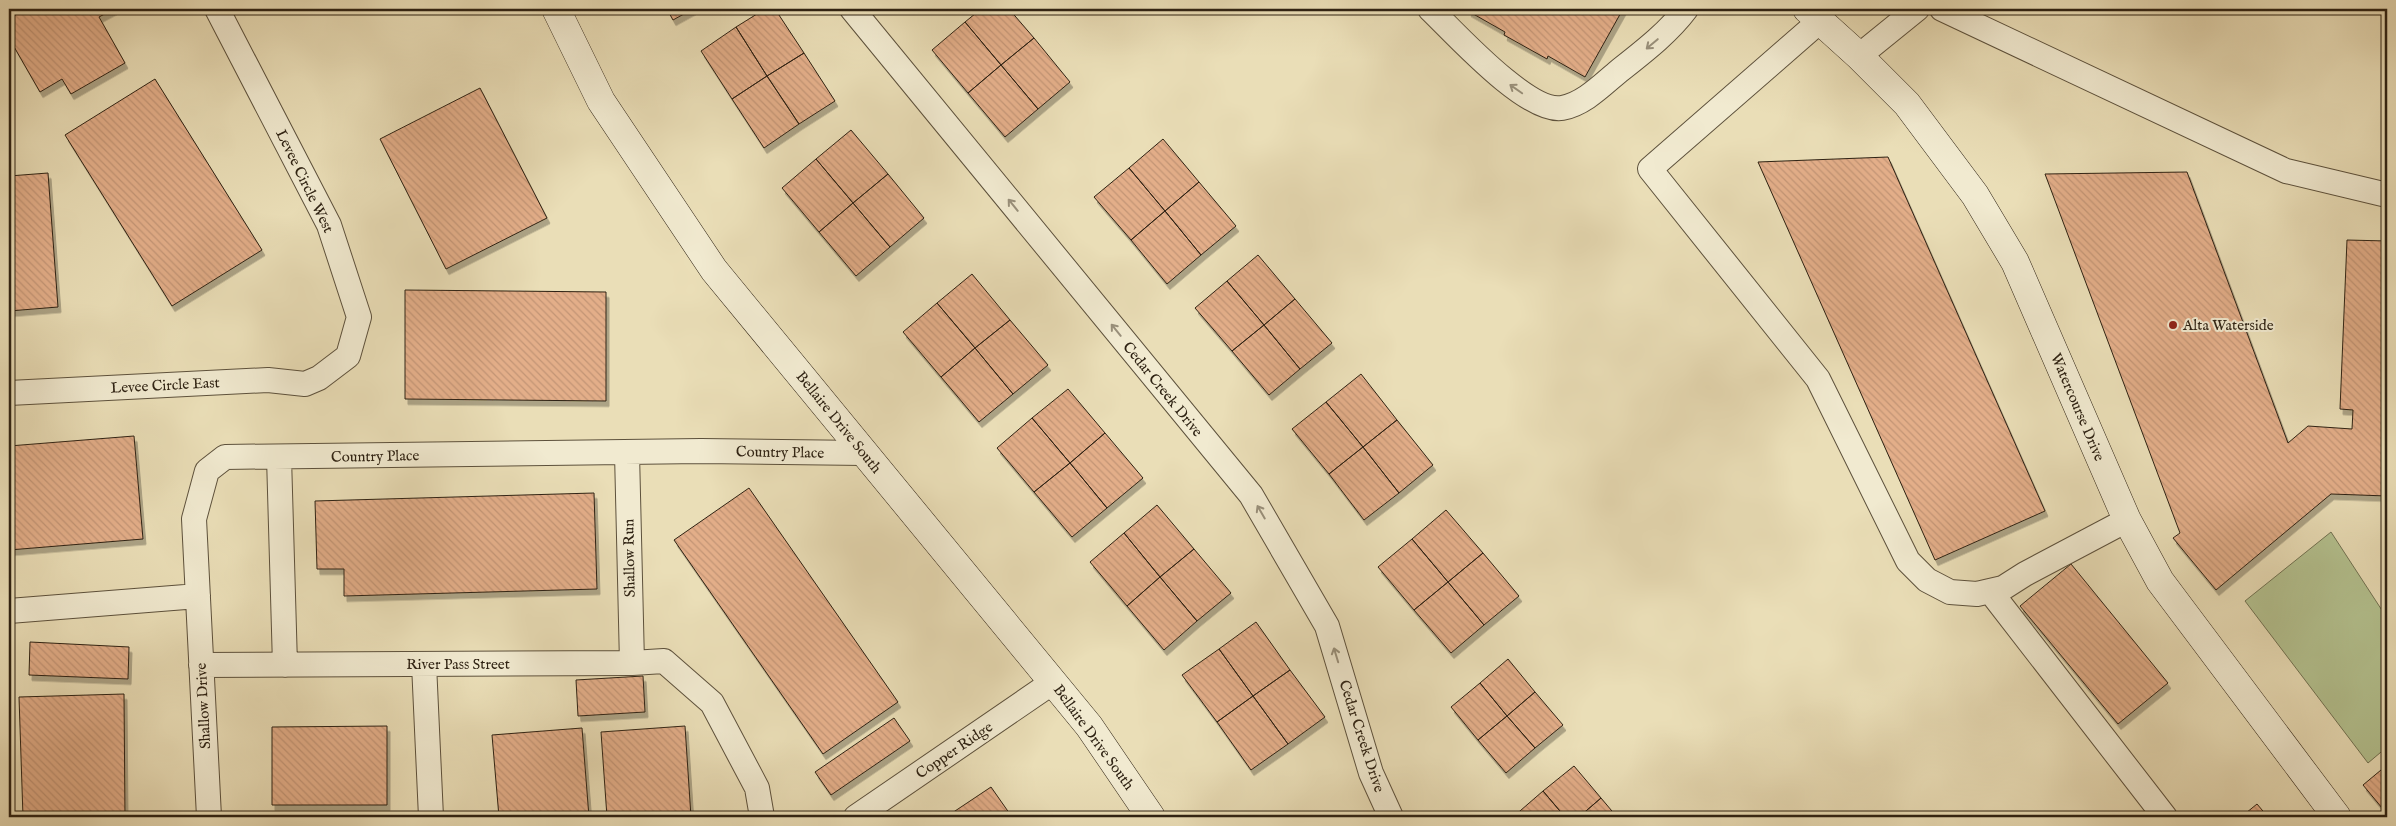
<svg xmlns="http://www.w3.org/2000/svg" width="2396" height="826" viewBox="0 0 2396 826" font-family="'IM FELL English',serif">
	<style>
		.green { fill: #b4c290; stroke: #717252 }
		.building { fill: url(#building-back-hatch); stroke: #2e2213; filter: url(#shadow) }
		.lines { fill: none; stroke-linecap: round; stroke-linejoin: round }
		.lane-casing { stroke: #5d513c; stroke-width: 26 }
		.secondary-casing { stroke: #2e2213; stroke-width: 29 }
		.lane { stroke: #f1ead0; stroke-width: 24 }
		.secondary { stroke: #f1ead0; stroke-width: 28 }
		.oneway { stroke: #99907b }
		.poi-dot { fill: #8f2418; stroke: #f1ead0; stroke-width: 2 }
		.labels { text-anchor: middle; stroke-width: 4; stroke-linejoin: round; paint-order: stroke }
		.street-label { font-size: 15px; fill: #2e2213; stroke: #f1ead0 }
		.poi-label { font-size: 15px; fill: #2e2213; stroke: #f1ead0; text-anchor: start }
	</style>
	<defs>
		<pattern id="building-back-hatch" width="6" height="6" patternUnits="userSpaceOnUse" patternTransform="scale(1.25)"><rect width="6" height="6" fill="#e3ae89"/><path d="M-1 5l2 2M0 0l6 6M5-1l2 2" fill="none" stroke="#c39575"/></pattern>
		<filter id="shadow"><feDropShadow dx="3" dy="5.5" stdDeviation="0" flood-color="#0004"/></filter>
	</defs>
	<rect width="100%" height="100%" fill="#eadeb7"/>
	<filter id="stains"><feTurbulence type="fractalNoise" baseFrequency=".004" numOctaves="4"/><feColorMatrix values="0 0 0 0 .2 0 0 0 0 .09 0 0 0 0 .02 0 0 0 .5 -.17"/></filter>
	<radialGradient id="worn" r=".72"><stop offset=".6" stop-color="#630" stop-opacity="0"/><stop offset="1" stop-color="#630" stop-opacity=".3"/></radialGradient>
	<path class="green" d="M 2331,532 L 2387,618 L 2387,747 L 2368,763 L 2245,601 Z"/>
	<path class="building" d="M 25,9 L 114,9 L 99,17 L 125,63 L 71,94 L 62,79 L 40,92 L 9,38 L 9,19 Z
		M 667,9 L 693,9 L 673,20 Z
		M 765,9 L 775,9 L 804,53 L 767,76 L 736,27 Z
		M 981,9 L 1009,9 L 1034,38 L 1001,65 L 965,22 Z
		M 1469,9 L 1623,9 L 1585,77 L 1548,56 L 1547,59 L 1504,35 L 1505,32 L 1468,11 Z
		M 965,22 L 1001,65 L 968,93 L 932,50 Z
		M 736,27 L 767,76 L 732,99 L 701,51 Z
		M 1034,38 L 1070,82 L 1038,109 L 1001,65 Z
		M 804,53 L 835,101 L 799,124 L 767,76 Z
		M 1001,65 L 1038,109 L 1005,137 L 968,93 Z
		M 767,76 L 799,124 L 764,148 L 732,99 Z
		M 155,79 L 262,250 L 172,306 L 65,135 Z
		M 480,88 L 547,218 L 446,269 L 380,139 Z
		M 851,130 L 888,174 L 853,203 L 816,159 Z
		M 1163,139 L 1199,182 L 1165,211 L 1129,168 Z
		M 1888,157 L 2045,511 L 1935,560 L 1758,162 Z
		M 816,159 L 853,203 L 819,232 L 782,188 Z
		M 1129,168 L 1165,211 L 1131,240 L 1094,197 Z
		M 2187,172 L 2288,443 L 2308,426 L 2352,429 L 2353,410 L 2340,409 L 2347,240 L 2387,241 L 2387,496 L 2331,494 L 2216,590 L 2173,538 L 2180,533 L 2045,174 Z
		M 48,173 L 58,307 L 9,311 L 9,176 Z
		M 888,174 L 924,218 L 890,247 L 853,203 Z
		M 1199,182 L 1236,226 L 1201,255 L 1165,211 Z
		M 853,203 L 890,247 L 856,276 L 819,232 Z
		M 1165,211 L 1201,255 L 1167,284 L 1131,240 Z
		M 1258,255 L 1295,299 L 1264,325 L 1227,281 Z
		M 972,274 L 1010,320 L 975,348 L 937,303 Z
		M 1227,281 L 1264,325 L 1232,351 L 1195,308 Z
		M 405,290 L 606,292 L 606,401 L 405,399 Z
		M 1295,299 L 1332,343 L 1300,369 L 1264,325 Z
		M 937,303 L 975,348 L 941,377 L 903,332 Z
		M 1010,320 L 1048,365 L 1013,394 L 975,348 Z
		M 1264,325 L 1300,369 L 1269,395 L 1232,351 Z
		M 975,348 L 1013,394 L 979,422 L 941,377 Z
		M 1361,374 L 1397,420 L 1363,447 L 1326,402 Z
		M 1068,389 L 1105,433 L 1070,463 L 1032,418 Z
		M 1326,402 L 1363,447 L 1329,474 L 1292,429 Z
		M 1032,418 L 1070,463 L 1034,492 L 997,448 Z
		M 1397,420 L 1433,465 L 1399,493 L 1363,447 Z
		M 1105,433 L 1143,478 L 1107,508 L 1070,463 Z
		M 134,436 L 143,539 L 9,550 L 9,446 Z
		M 1363,447 L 1399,493 L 1364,520 L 1329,474 Z
		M 1070,463 L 1107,508 L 1072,537 L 1034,492 Z
		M 749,488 L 898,702 L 823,754 L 674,540 Z
		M 594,493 L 597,589 L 344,596 L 344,569 L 317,569 L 315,501 Z
		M 1157,505 L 1194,549 L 1160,577 L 1124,533 Z
		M 1446,510 L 1483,553 L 1448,582 L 1412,539 Z
		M 1124,533 L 1160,577 L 1127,606 L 1090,562 Z
		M 1412,539 L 1448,582 L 1414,610 L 1378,567 Z
		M 1194,549 L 1231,593 L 1197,621 L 1160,577 Z
		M 1483,553 L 1519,596 L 1484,625 L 1448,582 Z
		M 2071,564 L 2168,683 L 2118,724 L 2020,606 Z
		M 1160,577 L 1197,621 L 1164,650 L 1127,606 Z
		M 1448,582 L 1484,625 L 1451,653 L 1414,610 Z
		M 1256,622 L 1290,670 L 1253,696 L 1219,649 Z
		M 30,642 L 129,647 L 128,679 L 29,675 Z
		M 1219,649 L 1253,696 L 1217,722 L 1182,675 Z
		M 1508,659 L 1535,692 L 1507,716 L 1480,683 Z
		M 1290,670 L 1325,717 L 1288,744 L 1253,696 Z
		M 643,676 L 645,712 L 578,716 L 576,680 Z
		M 1480,683 L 1507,716 L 1478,740 L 1451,707 Z
		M 1535,692 L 1563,725 L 1535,748 L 1507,716 Z
		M 124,694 L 125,816 L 23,817 L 19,697 Z
		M 1253,696 L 1288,744 L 1251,770 L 1217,722 Z
		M 1507,716 L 1535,748 L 1506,773 L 1478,740 Z
		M 894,718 L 910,741 L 831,795 L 815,772 Z
		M 387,726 L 387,805 L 272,805 L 272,727 Z
		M 685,726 L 691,817 L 607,817 L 601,732 Z
		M 582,728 L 589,817 L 499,817 L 492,735 Z
		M 2387,765 L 2387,814 L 2363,785 Z
		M 1574,766 L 1601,798 L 1579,817 L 1565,817 L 1543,791 Z
		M 991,787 L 1012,817 L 946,817 Z
		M 1543,791 L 1565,817 L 1513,817 Z
		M 1601,798 L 1617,817 L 1579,817 Z
		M 2257,804 L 2268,817 L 2241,817 Z"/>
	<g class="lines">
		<g class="lane-casing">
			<path id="lane" d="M 852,9 L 1251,495 L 1327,626 L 1371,773 L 1391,817
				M 1430,9 C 1455,33 1528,114 1562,108 C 1584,104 1602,85 1619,71 C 1643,52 1668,33 1686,9
				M 1942,9 L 2286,171 L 2387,195
				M 1821,20 L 1650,169 L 1818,379 L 1908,561 L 1927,580 L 1950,592 L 1977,594 L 2003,588 L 2025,574 L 2127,520
				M 1859,56 L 1917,9
				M 9,393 L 268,380 L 305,384 L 319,378 L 348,356 L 359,317 L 329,225 L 217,9
				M 627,453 L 632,663
				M 279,457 L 285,665
				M 1990,591 L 2165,817
				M 9,611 L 198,596
				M 424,664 L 431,817
				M 201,665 L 632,663 L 664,661 L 712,703 L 757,788 L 762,817
				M 209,817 L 194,519 L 207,471 L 225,457 L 701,451 L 864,453
				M 856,817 L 1053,682"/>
		</g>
		<g class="secondary-casing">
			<path id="secondary" d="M 556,9 L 601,101 L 714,270 L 1089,726 L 1151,817
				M 1807,9 L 1859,56 L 1907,104 L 1975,195 L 2015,262 L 2127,520 L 2160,581 L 2337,817"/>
		</g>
		<use href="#lane" class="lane"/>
		<use href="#secondary" class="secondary"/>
	</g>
	<defs><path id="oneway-shaft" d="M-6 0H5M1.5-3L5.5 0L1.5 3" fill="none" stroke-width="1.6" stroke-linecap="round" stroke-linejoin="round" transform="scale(1.25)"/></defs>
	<g class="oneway">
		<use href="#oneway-shaft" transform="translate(1652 44) rotate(140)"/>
		<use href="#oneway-shaft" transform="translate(1516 89) rotate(-145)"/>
		<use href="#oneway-shaft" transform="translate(1013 205) rotate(-129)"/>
		<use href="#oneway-shaft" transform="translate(1116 330) rotate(-129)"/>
		<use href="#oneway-shaft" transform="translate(1261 512) rotate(-120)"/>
		<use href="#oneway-shaft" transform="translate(1336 655) rotate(-107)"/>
	</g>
	<circle class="poi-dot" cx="2173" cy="325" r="5"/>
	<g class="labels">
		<g class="street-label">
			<text transform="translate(305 181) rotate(64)" y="5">Levee Circle West</text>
			<text transform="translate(165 385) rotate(-3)" y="5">Levee Circle East</text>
			<text transform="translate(1163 389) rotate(51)" y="5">Cedar Creek Drive</text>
			<text transform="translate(2078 407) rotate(67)" y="5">Watercourse Drive</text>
			<text transform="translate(839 422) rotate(51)" y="5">Bellaire Drive South</text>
			<text transform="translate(780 452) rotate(1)" y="5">Country Place</text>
			<text transform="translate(375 456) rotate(-1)" y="5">Country Place</text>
			<text transform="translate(629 558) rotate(-91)" y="5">Shallow Run</text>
			<text x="458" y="669">River Pass Street</text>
			<text transform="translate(203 706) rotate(-93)" y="5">Shallow Drive</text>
			<text transform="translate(1362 736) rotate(72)" y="5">Cedar Creek Drive</text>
			<text transform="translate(1094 737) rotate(54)" y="5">Bellaire Drive South</text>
			<text transform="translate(954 750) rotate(-34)" y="5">Copper Ridge</text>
		</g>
		<g class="poi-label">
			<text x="2183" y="330">Alta Waterside</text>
		</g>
	</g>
	<rect width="2396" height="826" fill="none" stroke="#eadeb7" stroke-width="30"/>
	<rect x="10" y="10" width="2376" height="806" fill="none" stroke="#2e2213" stroke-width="2.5"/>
	<rect x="15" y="15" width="2366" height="796" fill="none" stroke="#2e2213"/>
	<rect width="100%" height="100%" filter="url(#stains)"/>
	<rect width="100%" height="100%" fill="url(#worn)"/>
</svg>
